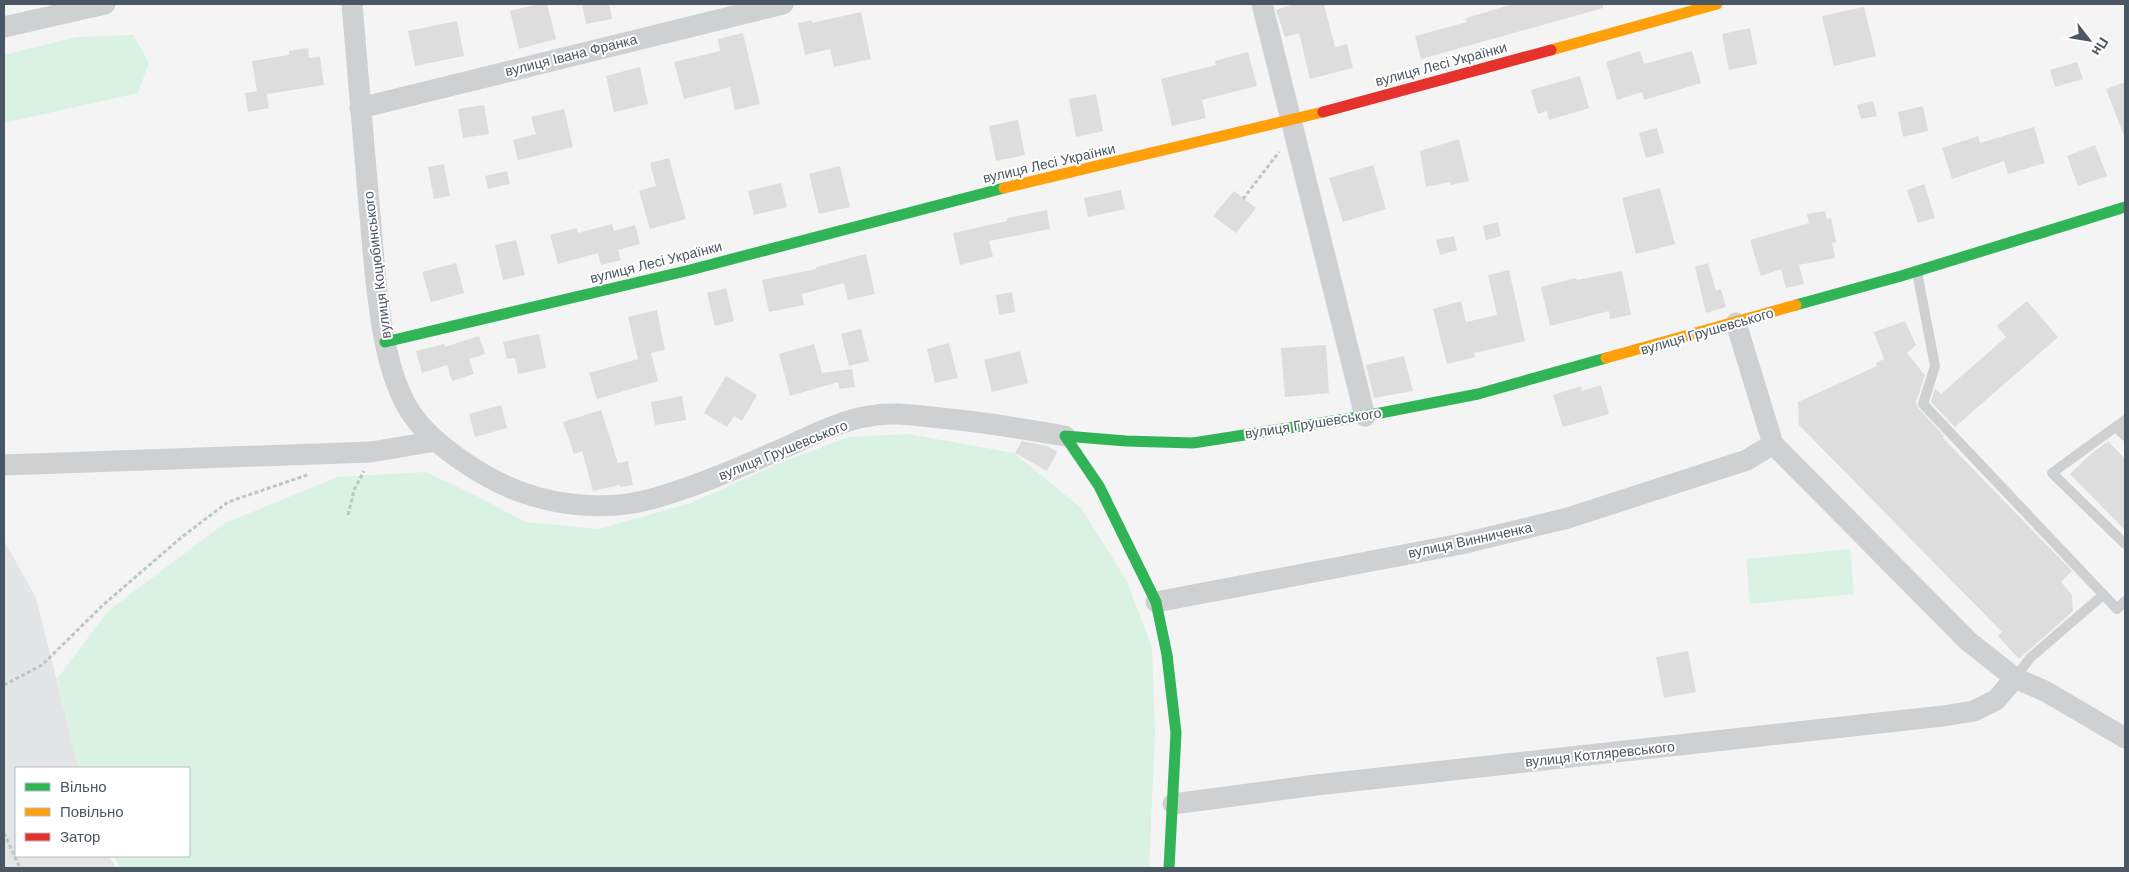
<svg xmlns="http://www.w3.org/2000/svg" width="2129" height="872" viewBox="0 0 2129 872" font-family="'DM Sans',sans-serif">
	<style>
		.airport { fill: #e4e5e7 }
		.green { fill: #d9f2e3 }
		.building { fill: #ddddde }
		.lines { fill: none; stroke-linecap: round; stroke-linejoin: round }
		.path { stroke: #bcc7c4; stroke-width: 3; stroke-dasharray: 4 2.5; stroke-linecap: butt }
		.lane { stroke: #ced0d2; stroke-width: 10 }
		.street { stroke: #ced0d2; stroke-width: 21 }
		.fast { stroke: #30b455; stroke-width: 11 }
		.slow { stroke: #ff9f0a; stroke-width: 11 }
		.jam { stroke: #e5322d; stroke-width: 11 }
		.labels { text-anchor: middle; stroke-width: 4; stroke-linejoin: round; paint-order: stroke }
		.street-label { font-size: 14px; fill: #4a5661; stroke: #fff }
	</style>
	<rect width="100%" height="100%" fill="#f4f4f4"/>
	<path class="airport" d="M 4,540 L 36,598 L 79,768 L 16,768 L 16,856 L 109,856 L 116,868 L 4,868 Z"/>
	<path class="green" d="M 133,35 L 149,63 L 138,93 L 4,123 L 4,55 L 77,37 Z
		M 908,434 L 1014,453 L 1081,508 L 1127,581 L 1152,648 L 1155,734 L 1149,868 L 120,868 L 114,856 L 189,856 L 189,768 L 79,768 L 57,679 L 108,611 L 225,523 L 338,477 L 425,472 L 473,494 L 525,522 L 599,529 L 691,503 L 780,463 L 849,437 Z
		M 1850,549 L 1854,594 L 1750,604 L 1746,559 Z"/>
	<path class="building" d="M 539,4 L 547,4 L 556,39 L 519,49 L 510,11 Z
		M 582,4 L 609,4 L 612,19 L 586,24 Z
		M 1294,4 L 1324,4 L 1335,47 L 1347,44 L 1353,68 L 1310,79 L 1299,33 L 1285,37 L 1276,10 Z
		M 1513,4 L 1603,4 L 1603,8 L 1421,59 L 1415,36 L 1467,22 L 1466,18 Z
		M 1864,7 L 1876,56 L 1834,66 L 1822,16 Z
		M 861,12 L 871,59 L 834,67 L 830,49 L 805,55 L 798,23 L 812,20 L 812,23 Z
		M 457,21 L 464,56 L 415,66 L 408,31 Z
		M 1750,28 L 1757,64 L 1729,70 L 1722,34 Z
		M 743,33 L 760,104 L 735,110 L 730,87 L 684,99 L 674,62 L 720,51 L 718,39 Z
		M 308,48 L 309,58 L 320,57 L 324,85 L 267,94 L 269,108 L 248,112 L 245,93 L 257,91 L 252,61 L 289,55 L 289,51 Z
		M 1640,51 L 1644,64 L 1692,51 L 1701,83 L 1644,100 L 1642,92 L 1617,100 L 1606,62 Z
		M 1248,52 L 1257,86 L 1202,100 L 1206,118 L 1172,126 L 1161,79 L 1216,65 L 1215,61 Z
		M 2077,62 L 2083,79 L 2055,87 L 2050,70 Z
		M 640,67 L 648,104 L 614,112 L 606,76 Z
		M 1580,76 L 1589,108 L 1549,120 L 1547,111 L 1538,114 L 1531,90 Z
		M 2125,82 L 2125,135 L 2124,136 L 2106,89 Z
		M 1096,94 L 1103,131 L 1076,137 L 1069,99 Z
		M 1873,101 L 1877,116 L 1861,119 L 1857,105 Z
		M 484,105 L 489,134 L 463,138 L 458,109 Z
		M 1923,106 L 1928,131 L 1903,137 L 1898,112 Z
		M 564,109 L 573,147 L 518,160 L 513,140 L 536,134 L 531,117 Z
		M 1018,120 L 1025,155 L 996,161 L 989,126 Z
		M 2034,127 L 2045,163 L 2008,174 L 2004,161 L 1952,179 L 1942,148 L 1978,136 L 1980,143 Z
		M 1657,128 L 1664,153 L 1646,158 L 1639,133 Z
		M 1459,139 L 1469,181 L 1451,185 L 1450,182 L 1426,187 L 1420,151 Z
		M 2095,145 L 2107,176 L 2078,186 L 2067,156 Z
		M 669,158 L 686,219 L 650,229 L 639,191 L 656,186 L 650,163 Z
		M 444,164 L 450,196 L 434,199 L 428,167 Z
		M 1373,165 L 1386,209 L 1343,222 L 1329,178 Z
		M 840,166 L 850,207 L 819,214 L 809,174 Z
		M 507,171 L 510,184 L 488,189 L 485,176 Z
		M 781,183 L 787,207 L 754,215 L 748,191 Z
		M 1924,184 L 1935,218 L 1918,223 L 1907,190 Z
		M 1660,188 L 1675,244 L 1636,254 L 1622,198 Z
		M 1121,190 L 1125,209 L 1088,217 L 1084,198 Z
		M 1234,191 L 1256,208 L 1236,233 L 1213,216 Z
		M 1047,210 L 1050,229 L 989,241 L 993,257 L 960,265 L 953,233 L 1007,221 L 1007,218 Z
		M 1825,211 L 1827,219 L 1831,218 L 1836,242 L 1832,243 L 1835,258 L 1799,265 L 1804,284 L 1786,288 L 1781,269 L 1761,276 L 1750,240 L 1809,223 L 1807,214 Z
		M 1498,222 L 1501,236 L 1486,240 L 1483,226 Z
		M 612,224 L 614,231 L 635,225 L 640,244 L 618,250 L 621,260 L 601,265 L 598,253 L 558,264 L 550,235 L 577,228 L 578,233 Z
		M 1454,236 L 1457,250 L 1440,255 L 1436,240 Z
		M 516,240 L 525,275 L 503,280 L 495,245 Z
		M 866,254 L 875,294 L 848,300 L 844,283 L 802,294 L 804,305 L 769,312 L 762,280 L 816,269 L 816,267 Z
		M 456,263 L 464,293 L 431,302 L 422,272 Z
		M 1708,263 L 1716,291 L 1721,289 L 1726,307 L 1706,313 L 1695,267 Z
		M 1509,270 L 1525,341 L 1474,353 L 1475,357 L 1447,364 L 1433,309 L 1461,301 L 1466,322 L 1497,315 L 1488,275 Z
		M 1622,271 L 1631,315 L 1610,319 L 1609,311 L 1550,326 L 1541,287 L 1576,278 L 1577,280 Z
		M 726,288 L 734,321 L 715,326 L 707,293 Z
		M 1012,292 L 1015,312 L 999,315 L 996,295 Z
		M 2027,301 L 2058,337 L 1955,427 L 1931,402 L 1935,388 L 1941,394 L 2006,337 L 1997,326 Z
		M 657,310 L 665,350 L 651,353 L 658,381 L 597,399 L 589,373 L 638,359 L 628,317 Z
		M 1905,321 L 1916,345 L 1907,353 L 1925,375 L 1916,402 L 1918,408 L 1944,436 L 1943,438 L 2072,571 L 2061,582 L 2072,595 L 2073,611 L 2019,659 L 1998,636 L 2002,632 L 1799,425 L 1798,402 L 1877,366 L 1876,363 L 1884,359 L 1874,332 Z
		M 861,329 L 869,361 L 849,366 L 841,334 Z
		M 539,334 L 546,368 L 518,374 L 515,358 L 507,359 L 503,342 Z
		M 479,336 L 485,354 L 469,359 L 474,374 L 452,381 L 447,365 L 422,373 L 416,351 L 444,344 L 445,347 Z
		M 949,343 L 958,378 L 935,383 L 927,349 Z
		M 814,344 L 822,373 L 852,369 L 855,387 L 839,389 L 838,382 L 790,396 L 779,354 Z
		M 1326,345 L 1329,393 L 1285,397 L 1281,348 Z
		M 1020,351 L 1028,383 L 992,392 L 984,360 Z
		M 1404,356 L 1413,391 L 1374,398 L 1366,365 Z
		M 726,376 L 757,395 L 742,421 L 734,416 L 727,427 L 704,413 Z
		M 1601,385 L 1609,414 L 1563,427 L 1553,395 L 1581,386 L 1582,391 Z
		M 682,396 L 686,420 L 655,425 L 651,402 Z
		M 501,405 L 507,428 L 475,437 L 469,414 Z
		M 601,410 L 618,463 L 628,461 L 633,485 L 620,487 L 619,485 L 593,491 L 582,451 L 574,454 L 563,422 Z
		M 1022,441 L 1047,446 L 1056,451 L 1057,453 L 1047,471 L 1015,453 Z
		M 2108,441 L 2125,459 L 2125,530 L 2070,474 L 2091,454 Z
		M 1688,651 L 1696,692 L 1664,698 L 1656,657 Z"/>
	<g class="lines">
		<path class="path" d="M 1243,199 L 1279,152
			M 348,515 L 354,490 L 364,471
			M 4,685 L 42,665 L 103,605 L 183,536 L 228,502 L 307,475
			M 4,833 L 20,868"/>
		<path class="lane" d="M 1917,272 L 1935,366 L 1923,404 L 2117,609 L 2125,601
			M 2125,420 L 2052,473 L 2125,544
			M 2116,427 L 2125,436
			M 2015,678 L 2030,658 L 2103,595"/>
		<path class="street" d="M 352,4 C 358,71 363,138 369,205 C 375,263 378,370 414,417 C 436,447 484,478 518,491 C 561,507 611,511 655,498 C 700,485 743,466 786,447 C 813,435 841,420 870,416 C 890,412 911,415 931,417 C 976,421 1020,428 1065,436
			M 1262,4 L 1365,416
			M 4,27 L 105,4
			M 360,108 L 783,4
			M 1736,323 L 1773,444 L 1968,641 L 2015,678 L 2045,691 L 2125,738
			M 4,465 L 371,452 L 436,441
			M 1156,602 L 1461,544 L 1568,518 L 1747,460 L 1773,444
			M 1173,804 L 1316,785 L 1943,716 L 1974,711 L 1996,700 L 2015,678"/>
		<path class="fast" d="M 1796,305 L 1901,276 L 2125,207
			M 385,342 L 690,270 L 1004,188
			M 1065,436 L 1126,441 L 1193,443 L 1365,416 L 1478,394 L 1606,358
			M 1065,436 L 1099,486 L 1156,602 L 1167,655 L 1176,733 L 1169,868"/>
		<path class="slow" d="M 1551,50 L 1717,4
			M 1004,188 L 1323,112
			M 1606,358 L 1796,305"/>
		<path class="jam" d="M 1323,112 L 1551,50"/>
	</g>
	<g class="labels">
		<g class="street-label">
			<text transform="translate(571 55) rotate(-14)" y="5">вулиця Івана Франка</text>
			<text transform="translate(1441 64) rotate(-15)" y="5">вулиця Лесі Українки</text>
			<text transform="translate(1049 163) rotate(-13)" y="5">вулиця Лесі Українки</text>
			<text transform="translate(656 262) rotate(-14)" y="5">вулиця Лесі Українки</text>
			<text transform="translate(377 265) rotate(-97)" y="5">вулиця Коцюбинського</text>
			<text transform="translate(1707 331) rotate(-16)" y="5">вулиця Грушевського</text>
			<text transform="translate(1313 423) rotate(-9)" y="5">вулиця Грушевського</text>
			<text transform="translate(783 450) rotate(-22)" y="5">вулиця Грушевського</text>
			<text transform="translate(1470 540) rotate(-12)" y="5">вулиця Винниченка</text>
			<text transform="translate(1600 754) rotate(-6)" y="5">вулиця Котляревського</text>
		</g>
	</g>
	<rect width="2129" height="872" fill="none" stroke="#4a5661" stroke-width="10"/>
	<rect x="15" y="767" width="175" height="90" fill="#ffffff" stroke="#b7bbc0"/>
	<rect x="25" y="783" width="25" height="8" fill="#30b455" stroke="#b7bbc0"/>
	<text x="60" y="792" font-size="15" fill="#4a5661">Вільно</text>
	<rect x="25" y="808" width="25" height="8" fill="#ff9f0a" stroke="#b7bbc0"/>
	<text x="60" y="817" font-size="15" fill="#4a5661">Повільно</text>
	<rect x="25" y="833" width="25" height="8" fill="#e5322d" stroke="#b7bbc0"/>
	<text x="60" y="842" font-size="15" fill="#4a5661">Затор</text>
	<g transform="translate(2089 40) rotate(121)" stroke="#ffffff" stroke-width="4" paint-order="stroke">
	<path d="M0-4L9 19L0 12L-9 19Z" fill="#4a5661"/>
	<text y="-8" font-size="14" font-weight="bold" text-anchor="middle" fill="#4a5661">Пн</text>
	</g>
</svg>
